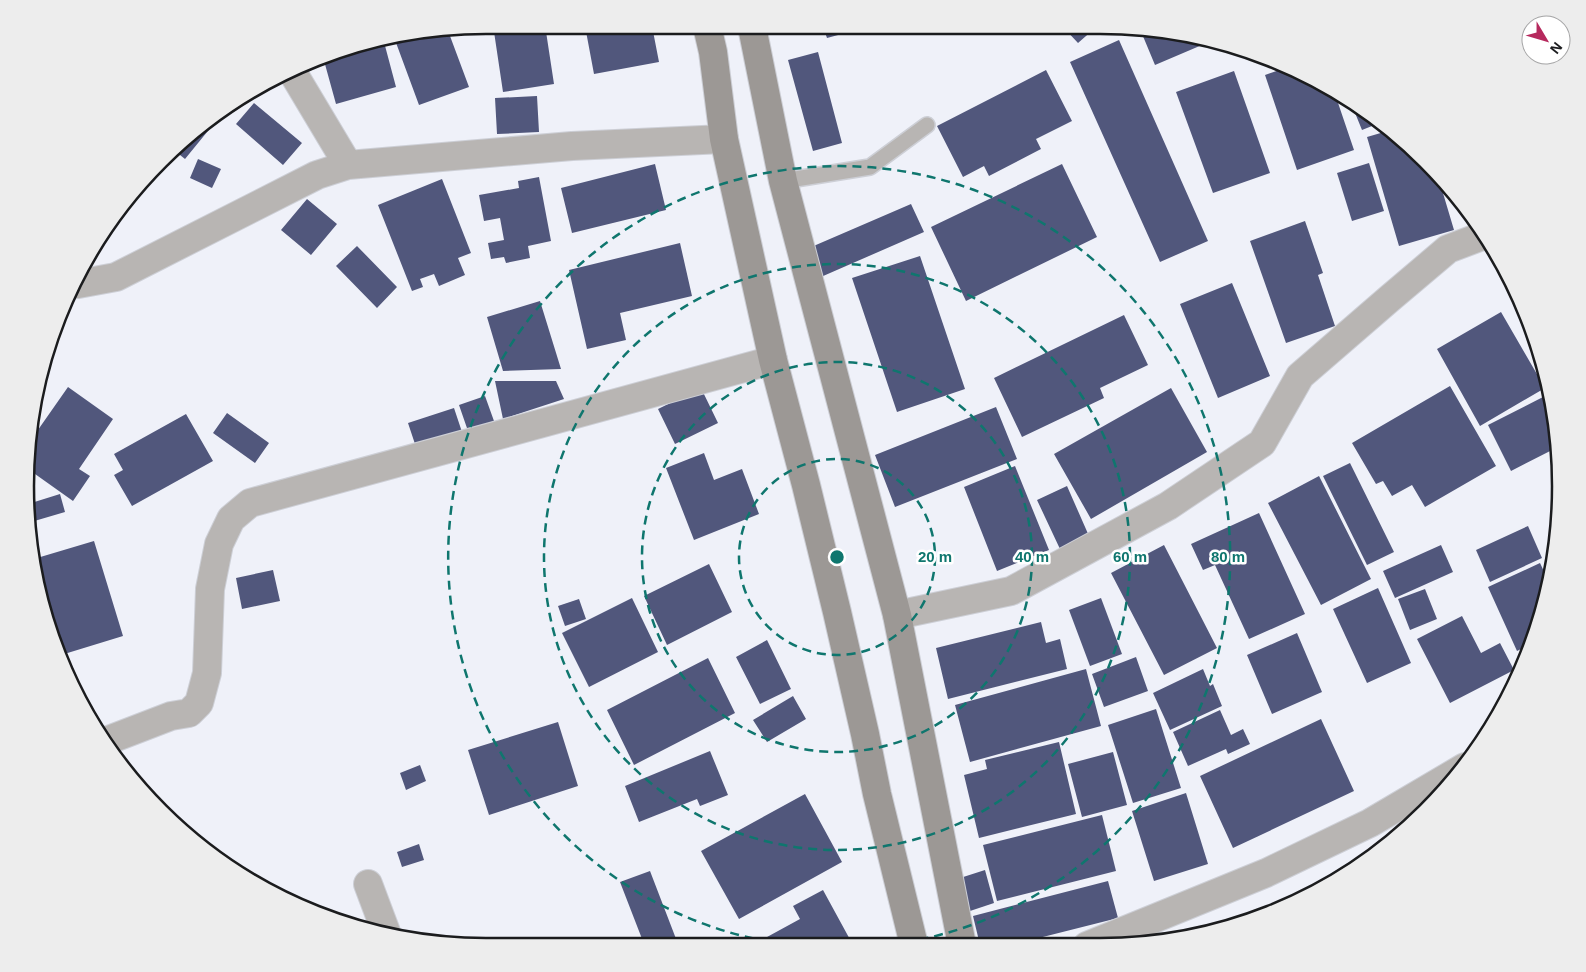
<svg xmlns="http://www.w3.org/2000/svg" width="1586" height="972" viewBox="0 0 1586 972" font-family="Helvetica,sans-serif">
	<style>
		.building { fill: #51577c }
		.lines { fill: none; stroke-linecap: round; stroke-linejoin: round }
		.lane-casing { stroke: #cdcfd6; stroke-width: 18 }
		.street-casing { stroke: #cdcfd6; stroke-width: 30 }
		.secondary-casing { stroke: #cdcfd6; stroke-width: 30 }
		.lane { stroke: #b8b5b3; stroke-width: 15 }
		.street { stroke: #b8b5b3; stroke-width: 28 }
		.secondary { stroke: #9c9895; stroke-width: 28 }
		.ring { fill: none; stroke: #0f766e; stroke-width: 2.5; stroke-dasharray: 9 6 }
		.rim { fill: none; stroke: #1b1c1e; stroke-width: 2.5 }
		.centre { fill: #0f766e; stroke: #fff; stroke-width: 2.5 }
		.ring-label { font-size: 15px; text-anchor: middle; font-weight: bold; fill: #0f766e; stroke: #fff; stroke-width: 5; stroke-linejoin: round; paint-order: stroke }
	</style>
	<rect width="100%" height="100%" fill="#eff1f9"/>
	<path class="building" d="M 493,25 L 545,25 L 554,84 L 503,92 Z
		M 585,26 L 652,26 L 659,62 L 594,74 Z
		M 823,27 L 864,27 L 864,28 L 827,38 Z
		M 469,28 L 450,36 L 469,87 L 419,105 L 395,40 Z
		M 1064,28 L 1094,29 L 1078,43 Z
		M 1140,29 L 1160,29 L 1209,42 L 1155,65 Z
		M 1119,40 L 1208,241 L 1160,262 L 1070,62 Z
		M 384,42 L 396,87 L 336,104 L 323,57 L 338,49 Z
		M 818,52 L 842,143 L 813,151 L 788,60 Z
		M 1268,58 L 1276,60 L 1282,64 L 1272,68 Z
		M 1288,67 L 1335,94 L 1354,150 L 1297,170 L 1265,75 Z
		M 1046,70 L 1072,121 L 1036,139 L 1041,149 L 989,176 L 984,166 L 963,177 L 937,126 Z
		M 1234,71 L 1270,173 L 1213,193 L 1176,92 Z
		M 537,96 L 539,132 L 497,134 L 495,98 Z
		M 254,103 L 302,143 L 283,165 L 236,124 Z
		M 1351,103 L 1380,120 L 1382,122 L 1362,130 Z
		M 225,110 L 185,159 L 175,151 L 206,120 Z
		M 1391,130 L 1437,173 L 1454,230 L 1399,246 L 1367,137 Z
		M 198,159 L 221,169 L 212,188 L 190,178 Z
		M 1369,163 L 1384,211 L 1352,221 L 1337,173 Z
		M 655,164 L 666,210 L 572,233 L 561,188 Z
		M 1062,164 L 1097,237 L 966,301 L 931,227 Z
		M 539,177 L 551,241 L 528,246 L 530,258 L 506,263 L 504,257 L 491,259 L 488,243 L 504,240 L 500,218 L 484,221 L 479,195 L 519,188 L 518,181 Z
		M 442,179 L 471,253 L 458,258 L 465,275 L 439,286 L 434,274 L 420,279 L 423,287 L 412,291 L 378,205 Z
		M 307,199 L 337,224 L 311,255 L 281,230 Z
		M 911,204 L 924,232 L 814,280 L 802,251 Z
		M 1305,221 L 1323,273 L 1318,275 L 1335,326 L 1286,343 L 1250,241 Z
		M 680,243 L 692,296 L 620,313 L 626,340 L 587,349 L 569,270 Z
		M 357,246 L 397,287 L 377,308 L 336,266 Z
		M 920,256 L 965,389 L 897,412 L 852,278 Z
		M 1232,283 L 1270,376 L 1218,398 L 1180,304 Z
		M 540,301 L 561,369 L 503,371 L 487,317 Z
		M 1501,312 L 1545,388 L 1480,426 L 1437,349 Z
		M 1124,315 L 1148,365 L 1100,388 L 1104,398 L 1022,437 L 994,378 Z
		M 495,381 L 556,381 L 564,399 L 503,419 Z
		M 1450,386 L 1496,466 L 1425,507 L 1412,485 L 1392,496 L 1383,481 L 1376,484 L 1352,443 Z
		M 68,387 L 113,419 L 79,469 L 90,476 L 73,501 L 28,469 L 33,437 Z
		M 701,388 L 718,423 L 675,444 L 658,409 Z
		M 1171,388 L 1207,452 L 1091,519 L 1054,454 Z
		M 485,396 L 494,421 L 468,431 L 459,405 Z
		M 1543,397 L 1556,422 L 1558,447 L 1511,471 L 1488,425 Z
		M 996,407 L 1017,459 L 895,507 L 875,455 Z
		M 454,408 L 462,432 L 416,447 L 408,423 Z
		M 227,413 L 269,443 L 255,463 L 213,433 Z
		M 186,414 L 213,461 L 132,506 L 114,475 L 123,470 L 114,454 Z
		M 704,453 L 714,480 L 742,469 L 759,514 L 694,540 L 666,468 Z
		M 1350,463 L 1394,552 L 1367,565 L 1323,476 Z
		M 1015,466 L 1049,550 L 997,571 L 964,487 Z
		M 1319,476 L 1371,579 L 1321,605 L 1268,503 Z
		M 1067,486 L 1089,536 L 1060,549 L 1037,500 Z
		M 60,494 L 65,512 L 31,522 L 28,504 Z
		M 1259,513 L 1305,614 L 1249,639 L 1215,565 L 1203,570 L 1191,544 Z
		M 1528,526 L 1542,558 L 1490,582 L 1476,550 Z
		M 94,541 L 123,636 L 61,655 L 49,634 L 37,558 Z
		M 1164,545 L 1217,648 L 1164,675 L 1111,573 Z
		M 1441,545 L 1453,572 L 1395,598 L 1383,571 Z
		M 1540,563 L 1549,582 L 1545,605 L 1531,644 L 1517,651 L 1488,587 Z
		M 709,564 L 732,612 L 667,645 L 644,596 Z
		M 273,570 L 280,601 L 242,609 L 236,578 Z
		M 1378,588 L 1411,663 L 1367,683 L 1333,609 Z
		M 1425,589 L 1437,619 L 1410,630 L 1398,599 Z
		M 632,598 L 658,652 L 589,687 L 562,633 Z
		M 1101,598 L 1122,654 L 1090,666 L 1069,610 Z
		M 579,599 L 586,619 L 565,626 L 558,606 Z
		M 1462,616 L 1481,653 L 1500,643 L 1514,670 L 1450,703 L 1417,639 Z
		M 1041,622 L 1046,643 L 1060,639 L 1067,669 L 948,699 L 936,648 Z
		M 1297,633 L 1322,692 L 1272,714 L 1247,655 Z
		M 767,640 L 791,689 L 760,704 L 736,657 Z
		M 1136,657 L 1148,691 L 1104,707 L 1092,674 Z
		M 708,658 L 735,713 L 634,765 L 607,710 Z
		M 1086,669 L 1101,726 L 970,762 L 955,705 Z
		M 1203,669 L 1210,686 L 1213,684 L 1222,706 L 1170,730 L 1153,693 Z
		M 793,696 L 806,719 L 767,742 L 753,720 Z
		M 1156,709 L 1181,788 L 1133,803 L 1108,725 Z
		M 1220,710 L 1231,735 L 1243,729 L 1250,744 L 1228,754 L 1226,749 L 1188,766 L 1173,732 Z
		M 1321,719 L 1354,791 L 1233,848 L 1200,776 Z
		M 558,722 L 578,786 L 489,815 L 468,750 Z
		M 1059,742 L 1076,814 L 979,838 L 964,775 L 987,769 L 985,760 Z
		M 710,751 L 728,795 L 700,806 L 697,799 L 639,822 L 625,786 Z
		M 1113,752 L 1127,805 L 1082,817 L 1068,764 Z
		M 420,765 L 426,781 L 406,790 L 400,773 Z
		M 1186,793 L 1208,864 L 1154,881 L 1132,811 Z
		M 805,794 L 842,862 L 739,919 L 701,851 Z
		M 1102,815 L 1116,871 L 997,901 L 983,845 Z
		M 419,844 L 424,860 L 402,867 L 397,852 Z
		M 985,870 L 994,903 L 967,912 L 957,879 Z
		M 650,871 L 678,944 L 644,944 L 620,882 Z
		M 1108,881 L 1118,918 L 1011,945 L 980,945 L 973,916 Z
		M 823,890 L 853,945 L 754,944 L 800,919 L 793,906 Z"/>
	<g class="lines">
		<g class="lane-casing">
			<path id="lane" d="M 783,181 L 870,167 L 927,125"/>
		</g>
		<g class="street-casing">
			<path id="street" d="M 293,73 L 348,165
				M 78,284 L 116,277 L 317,175 L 348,165 L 572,146 L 724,139
				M 897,615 L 1011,591 L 1168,506 L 1262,443 L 1300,376 L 1389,299 L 1448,249 L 1485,235
				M 106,741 L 171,716 L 189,713 L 199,703 L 207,673 L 210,589 L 219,544 L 231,519 L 250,503 L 773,360
				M 368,884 L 386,932
				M 1087,946 L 1266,873 L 1370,823 L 1465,767"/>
		</g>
		<g class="secondary-casing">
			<path id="secondary" d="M 707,26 L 713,52 L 724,139 L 773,360 L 806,485 L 837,612 L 865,734 L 877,794 L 914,945
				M 752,27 L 783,181 L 897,615 L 962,945"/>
		</g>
		<use href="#lane" class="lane"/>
		<use href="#street" class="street"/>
		<use href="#secondary" class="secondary"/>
	</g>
	<g class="ring">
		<circle cx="837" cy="557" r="98"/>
		<circle cx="837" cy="557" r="195"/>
		<circle cx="837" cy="557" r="293"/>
		<path d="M783 944A391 391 0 1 1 888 945"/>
	</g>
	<path d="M0 0H1586V972H0ZM486 34H1100A452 452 0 0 1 1552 486V486A452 452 0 0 1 1100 938H486A452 452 0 0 1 34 486V486A452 452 0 0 1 486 34Z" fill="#ededed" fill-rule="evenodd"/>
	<path class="rim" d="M486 34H1100A452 452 0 0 1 1552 486V486A452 452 0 0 1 1100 938H486A452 452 0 0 1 34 486V486A452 452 0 0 1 486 34Z"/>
	<circle cx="837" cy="557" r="8" class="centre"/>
	<g class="ring-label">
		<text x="935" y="562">20 m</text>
		<text x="1032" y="562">40 m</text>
		<text x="1130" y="562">60 m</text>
		<text x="1228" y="562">80 m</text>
	</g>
	<g transform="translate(1546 40) rotate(128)"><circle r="24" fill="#ffffff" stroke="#a4a4a5"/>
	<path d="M0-4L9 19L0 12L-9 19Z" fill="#b6295d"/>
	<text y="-8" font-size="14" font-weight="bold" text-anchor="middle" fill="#1b1c1e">N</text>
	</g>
</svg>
